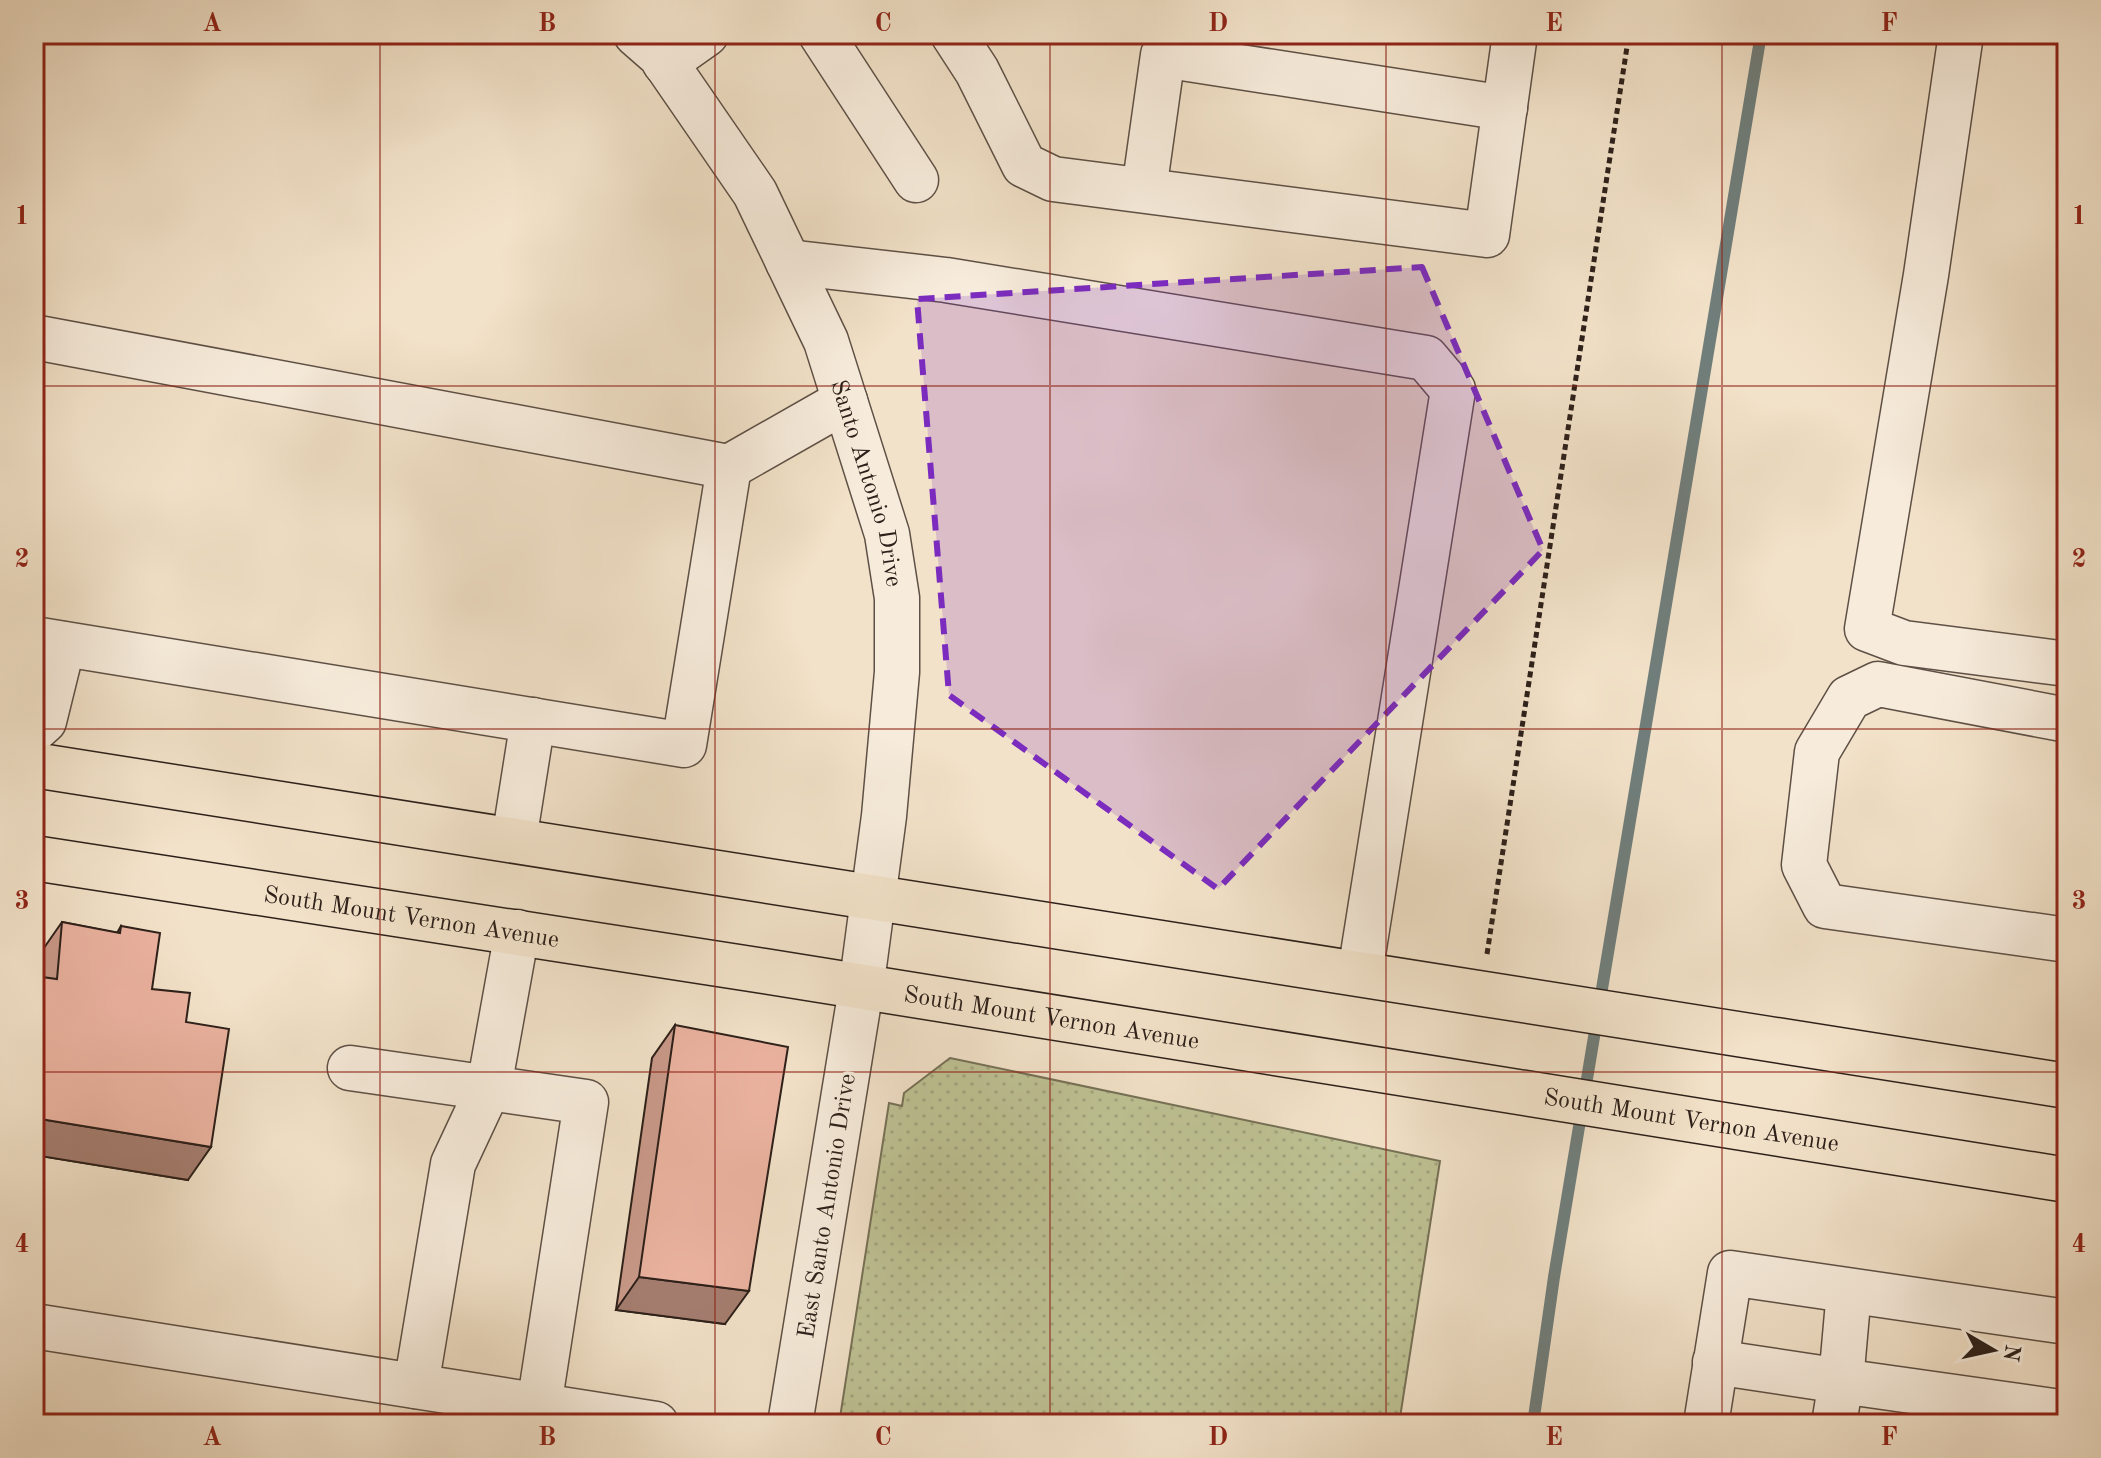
<svg xmlns="http://www.w3.org/2000/svg" width="2101" height="1458" viewBox="0 0 2101 1458" font-family="'Old Standard TT',serif">
	<style>
		.grass { fill: url(#grass-dots); stroke: #767157; stroke-width: 2 }
		.lines { fill: none; stroke-linecap: round; stroke-linejoin: round }
		.stream { stroke: #707e7b; stroke-width: 12 }
		.minor-casing { stroke: #5e5046; stroke-width: 47 }
		.major-casing { stroke: #2d201a; stroke-width: 47 }
		.path { stroke: #2d201a; stroke-width: 5; stroke-dasharray: 6 4; stroke-linecap: butt }
		.minor { stroke: #f7ecdc; stroke-width: 44 }
		.major { stroke: #f2e2c9; stroke-width: 44 }
		.wall { fill: #c99989; stroke: #2d201a; stroke-width: 2 }
		.shaded-wall { fill: #a47d6f; stroke: #2d201a; stroke-width: 2 }
		.building { fill: #eab29f; stroke: #2d201a; stroke-width: 2 }
		.marked { fill: #7b2cbf; fill-opacity: 0.2; stroke: #7b2cbf; stroke-width: 6; stroke-dasharray: 16 10; stroke-linejoin: round }
		.grid { fill: none; stroke: #8f2418; stroke-width: 2; stroke-opacity: 0.55 }
		.labels { text-anchor: middle; stroke-width: 7; stroke-linejoin: round; paint-order: stroke }
		.street-label { font-size: 24px; fill: #2d201a; stroke: #f7ecdc }
		.neatline { fill: none; stroke: #8f2418; stroke-width: 3 }
		.grid-label { font-size: 26px; text-anchor: middle; font-weight: bold; fill: #8f2418 }
	</style>
	<defs>
		<pattern id="grass-dots" width="8" height="8" patternUnits="userSpaceOnUse" patternTransform="scale(2)"><rect width="8" height="8" fill="#bec294"/><path d="M2 2h.1M6 6h.1" fill="none" stroke="#a4a67f" stroke-width="1.8" stroke-linecap="round"/></pattern>
	</defs>
	<rect width="100%" height="100%" fill="#f2e2c9"/>
	<filter id="stains"><feTurbulence type="fractalNoise" baseFrequency=".0025" numOctaves="4"/><feColorMatrix values="0 0 0 0 .2 0 0 0 0 .09 0 0 0 0 .02 0 0 0 .5 -.17"/></filter>
	<radialGradient id="worn" r=".72"><stop offset=".6" stop-color="#630" stop-opacity="0"/><stop offset="1" stop-color="#630" stop-opacity=".3"/></radialGradient>
	<path class="grass" d="M 950,1058 L 1440,1161 L 1399,1424 L 839,1424 L 889,1103 L 902,1106 L 904,1093 Z"/>
	<g class="lines">
		<path class="stream" d="M 1533,1424 L 1554,1277 L 1761,34"/>
		<g class="minor-casing">
			<g id="minor">
				<path id="s1" d="M 636,34 L 660,55 L 755,193 L 826,341 L 887,534 L 897,598 L 897,672 L 884,816 L 861,989 L 790,1424"/>
				<path d="M 821,34 L 916,180"/>
				<path d="M 953,34 L 977,71 L 1024,165 L 1053,179 L 1487,235 L 1515,34"/>
				<path d="M 1961,34 L 1926,275 L 1867,629 L 1904,643 L 2067,664"/>
				<path d="M 665,63 L 706,34"/>
				<path d="M 1144,190 L 1163,55 L 1505,108"/>
				<path d="M 788,262 L 946,280 L 1426,358 L 1453,390 L 1360,973"/>
				<path d="M 34,337 L 729,467 L 684,745 L 34,639"/>
				<path d="M 729,467 L 845,401"/>
				<path d="M 2067,720 L 1878,684 L 1849,698 L 1817,752 L 1804,865 L 1825,906 L 2067,940"/>
				<path d="M 34,730 L 44,721 L 63,644"/>
				<path d="M 514,840 L 533,720"/>
				<path d="M 350,1068 L 586,1102 L 539,1406"/>
				<path d="M 34,1326 L 656,1424"/>
				<path d="M 1715,1362 L 1841,1381 L 1849,1291"/>
				<path d="M 416,1386 L 453,1164 L 489,1087 L 517,932"/>
				<path d="M 1706,1424 L 1730,1273 L 2067,1322"/>
				<path d="M 1834,1424 L 1841,1381 L 2067,1413"/>
			</g>
		</g>
		<g class="major-casing">
			<g id="major">
				<path d="M 34,765 L 2067,1086"/>
				<path id="s2" d="M 34,858 L 764,971 L 2067,1180"/>
			</g>
		</g>
		<path class="path" d="M 1487,954 L 1629,34"/>
		<use href="#minor" class="minor"/>
		<use href="#major" class="major"/>
	</g>
	<path class="wall" d="M 62,922 L 117,933 L 121,926 L 152,989 L 186,1022 L 188,1180 L 34,1155 L 34,976 L 37,977 L 39,955 Z
		M 675,1025 L 725,1324 L 616,1310 L 652,1058 Z
		M 510,1414 L 602,1424 L 503,1424 Z"/>
	<path class="shaded-wall" d="M 34,1064 L 44,1065 L 34,1079 Z
		M 34,1118 L 211,1147 L 188,1180 L 34,1155 Z
		M 639,1277 L 749,1291 L 725,1324 L 616,1310 Z"/>
	<path class="building" d="M 62,922 L 120,933 L 121,926 L 160,933 L 152,989 L 190,993 L 186,1022 L 229,1029 L 211,1147 L 34,1118 L 34,1111 L 44,1065 L 34,1064 L 34,976 L 57,979 Z
		M 675,1025 L 788,1047 L 749,1291 L 639,1277 Z
		M 510,1414 L 602,1424 L 509,1424 Z"/>
	<path class="marked" d="M 1422,267 L 1543,550 L 1218,889 L 949,695 L 917,299 Z"/>
	<path class="grid" d="M 380,34 L 380,1424M 715,34 L 715,1424M 1050,34 L 1050,1424M 1386,34 L 1386,1424M 1722,34 L 1722,1424M 34,386 L 2067,386M 34,729 L 2067,729M 34,1072 L 2067,1072"/>
	<g class="labels">
		<g class="street-label">
			<text dy="8" stroke="none"><textPath href="#s1" startOffset="512">Santo Antonio Drive</textPath></text>
			<text dy="8" stroke="none"><textPath href="#s2" startOffset="382">South Mount Vernon Avenue</textPath></text>
			<text dy="8" stroke="none"><textPath href="#s2" startOffset="1030">South Mount Vernon Avenue</textPath></text>
			<text dy="8" stroke="none"><textPath href="#s2" startOffset="1678">South Mount Vernon Avenue</textPath></text>
			<text transform="translate(826 1206) rotate(-81)" y="8">East Santo Antonio Drive</text>
		</g>
	</g>
	<rect width="2101" height="1458" fill="none" stroke="#f2e2c9" stroke-width="88"/>
	<g transform="translate(1993 1350) rotate(99)" stroke="#f7ecdc" stroke-width="6" paint-order="stroke">
	<path d="M0-6L14 30L0 20L-14 30Z" fill="#2d201a"/>
	<text y="-12" font-size="22" font-weight="bold" text-anchor="middle" fill="#2d201a">N</text>
	</g>
	<rect x="44" y="44" width="2013" height="1370" class="neatline"/>
	<g class="grid-label">
		<text x="212" y="31">A</text>
		<text x="547" y="31">B</text>
		<text x="883" y="31">C</text>
		<text x="1218" y="31">D</text>
		<text x="1554" y="31">E</text>
		<text x="1889" y="31">F</text>
		<text x="22" y="224">1</text>
		<text x="2079" y="224">1</text>
		<text x="22" y="567">2</text>
		<text x="2079" y="567">2</text>
		<text x="22" y="909">3</text>
		<text x="2079" y="909">3</text>
		<text x="22" y="1252">4</text>
		<text x="2079" y="1252">4</text>
		<text x="212" y="1445">A</text>
		<text x="547" y="1445">B</text>
		<text x="883" y="1445">C</text>
		<text x="1218" y="1445">D</text>
		<text x="1554" y="1445">E</text>
		<text x="1889" y="1445">F</text>
	</g>
	<rect width="100%" height="100%" filter="url(#stains)"/>
	<rect width="100%" height="100%" fill="url(#worn)"/>
</svg>
